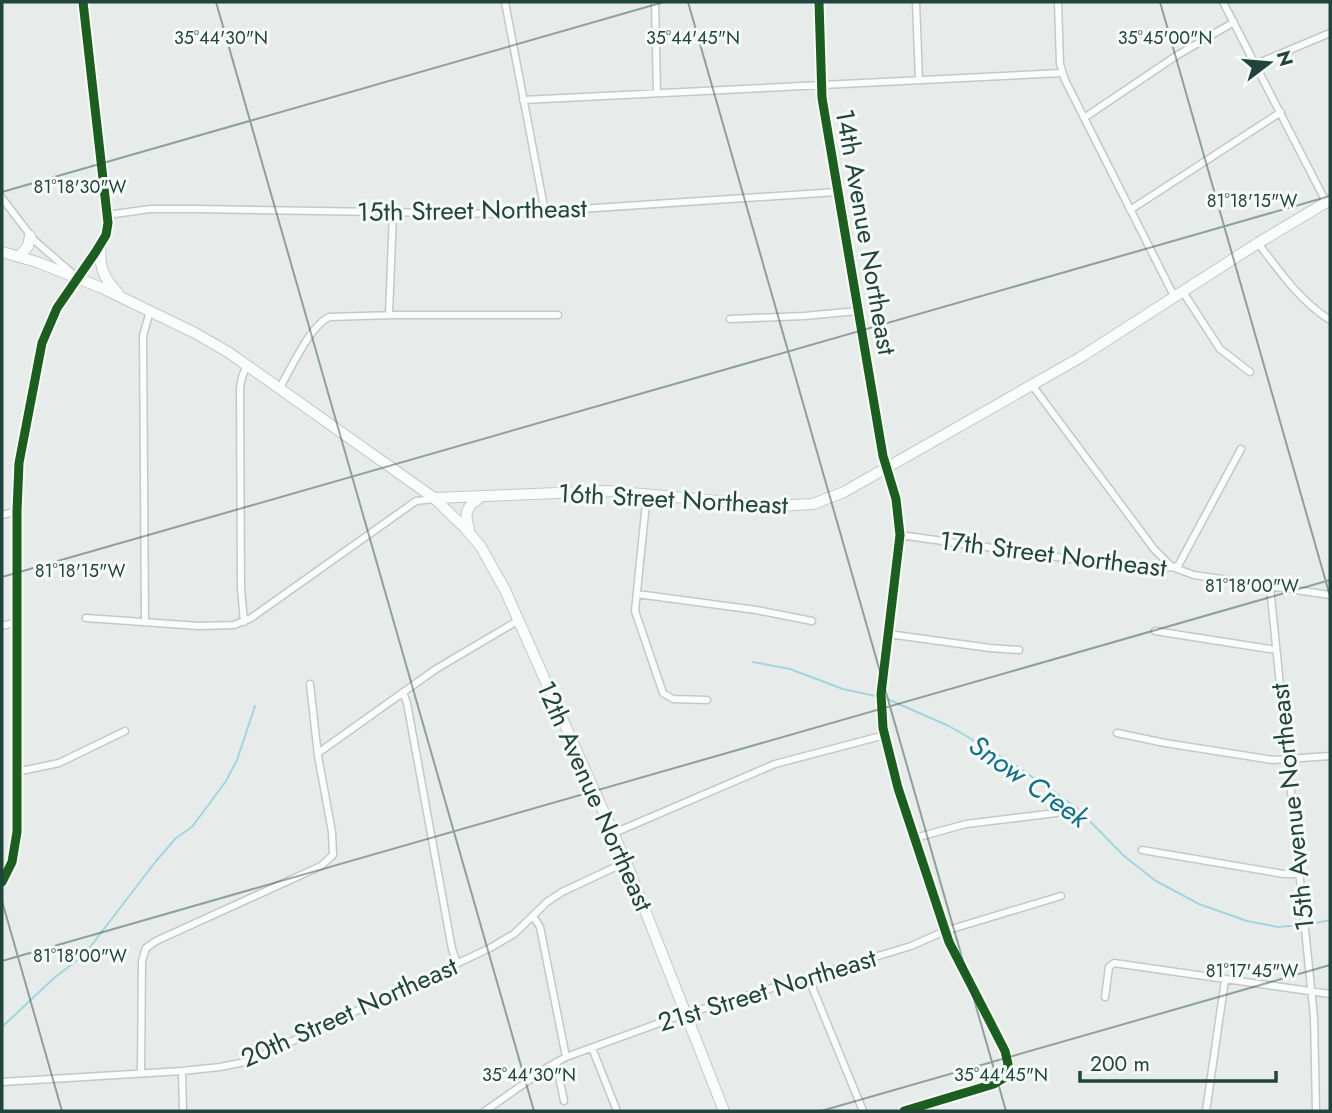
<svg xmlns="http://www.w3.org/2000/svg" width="1332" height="1113" viewBox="0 0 1332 1113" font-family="Jost,sans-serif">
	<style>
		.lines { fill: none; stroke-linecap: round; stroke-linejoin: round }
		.stream { stroke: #a3d4df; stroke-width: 2 }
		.minor-casing { stroke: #c4c9c7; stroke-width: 9 }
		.secondary-casing { stroke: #c2cac8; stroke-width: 12 }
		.minor { stroke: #fbfcfc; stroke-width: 6 }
		.secondary { stroke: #fbfcfc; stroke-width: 10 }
		.cycleway-casing { stroke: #f6fbf8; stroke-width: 13 }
		.cycleway { stroke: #1b5e20; stroke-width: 9 }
		.ticks { fill: none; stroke: #21443c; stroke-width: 2; stroke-opacity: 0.45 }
		.labels { text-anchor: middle; stroke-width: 6; stroke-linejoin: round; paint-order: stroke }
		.street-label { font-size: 26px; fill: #21443c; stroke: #f6fbf8 }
		.water-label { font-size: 28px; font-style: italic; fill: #126f88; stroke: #f6fbf8 }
		.ticks-label { font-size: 18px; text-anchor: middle; fill: #21443c; stroke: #f6fbf8; stroke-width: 6; stroke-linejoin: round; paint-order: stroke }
	</style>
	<rect width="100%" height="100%" fill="#e7ecea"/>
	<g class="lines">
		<path class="stream" d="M 753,662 L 790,669 L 843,689 L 880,697
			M 885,698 L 949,726 L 1009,761 L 1077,808 L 1124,856 L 1156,881 L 1199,904 L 1247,921 L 1278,927 L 1301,925
			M 1307,925 L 1330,920
			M 2,1027 L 54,978 L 84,955 L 156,861 L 176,838 L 192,827 L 226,781 L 237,760 L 255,706"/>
		<g class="minor-casing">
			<path id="minor" d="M 505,2 L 545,212
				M 655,2 L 657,93
				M 819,2 L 822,98 L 883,456 L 896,499 L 900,535 L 881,694 L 883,728 L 898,788 L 949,942 L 1005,1051 L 1008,1064 L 1004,1078 L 994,1084 L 904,1111
				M 916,2 L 919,80
				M 1058,2 L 1060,64 L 1065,80 L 1175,298
				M 1223,2 L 1326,202
				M 1256,64 L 1330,33
				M 523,100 L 1062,73
				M 1084,118 L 1176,56 L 1234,22
				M 2,198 L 34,240 L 73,274
				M 1130,210 L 1281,112
				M 107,215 L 150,209 L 198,209 L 506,214 L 837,192
				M 1258,243 C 1280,272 1299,300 1330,320
				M 1183,292 L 1220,349 L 1250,372
				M 389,315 L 393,213
				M 730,319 L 804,316 L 858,311
				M 1032,385 L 1154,549 L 1172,567 L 1178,566 L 1241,449
				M 279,389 C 291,369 309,327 329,317 L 395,315 L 558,315
				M 647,493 L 635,611 L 663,693 L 673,699 L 707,700
				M 2,515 L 17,511
				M 900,535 L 1149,570 L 1172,567 L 1194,575 L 1330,595
				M 1270,587 L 1314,1017 L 1316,1111
				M 637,594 L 756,610 L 812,621
				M 86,618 L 199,626 L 234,625 L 251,618 L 416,501 L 434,499
				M 145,621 L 143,336 L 150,311
				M 244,622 L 241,589 L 240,388 L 242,377 L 247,365
				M 2,626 L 17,622
				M 1155,631 L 1276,650
				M 888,634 L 990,648 L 1019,650
				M 403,692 L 407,703 L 452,949 L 457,963
				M 1117,733 L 1165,743 L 1273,760 L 1330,756
				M 318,753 L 436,669 L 519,620
				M 16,772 L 59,763 L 125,731
				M 614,833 L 775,764 L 885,735
				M 915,838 L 966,824 L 1056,813
				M 1142,850 L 1284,874 L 1299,874
				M 2,882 L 12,862 L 17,832 L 17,511 L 19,463 L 42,343 L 57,308 L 95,253 L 106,235 L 108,223 L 83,2
				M 533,916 L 540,927 L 566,1057
				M 808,977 L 863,1111
				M 1105,997 L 1109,967 L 1114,963 L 1330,994
				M 592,1048 L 617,1111
				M 556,1062 L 564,1101
				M 182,1071 L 183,1111
				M 141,1072 L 142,961 L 146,948 L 156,941 L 321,866 L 333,855 L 332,832 L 318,756 L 310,684
				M 2,1082 L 182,1071 L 220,1067 L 250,1061 L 490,948 L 514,934 L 547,902 L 562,892 L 626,862
				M 485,1111 L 548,1067 L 566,1057 L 676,1017 L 911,946 L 945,931 L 1061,896
				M 1206,1111 L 1225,980"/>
		</g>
		<g class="secondary-casing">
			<path id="secondary" d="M 101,243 C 98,264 103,278 118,293
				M 2,252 L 37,262 L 102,288 L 195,333 L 228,352 L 434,498 L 465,528 L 481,547 L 505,590 L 626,862 L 724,1111
				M 19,257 L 28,246 L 30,236
				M 434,498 L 609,491 L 773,506 L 813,504 L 844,492 L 1081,357 L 1258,243 L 1330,200
				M 469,529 C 464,514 466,506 480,498"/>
		</g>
		<use href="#minor" class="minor"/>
		<use href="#secondary" class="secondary"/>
		<g class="cycleway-casing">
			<path id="cycleway" d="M 819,2 L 822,98 L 883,456 L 896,499 L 900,535 L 881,694 L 883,728 L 898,788 L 949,942 L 1005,1051 L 1008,1064 L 1004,1078 L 994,1084 L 904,1111
				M 2,882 L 12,862 L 17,832 L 17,511 L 19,463 L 42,343 L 57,308 L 95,253 L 106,235 L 108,223 L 83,2"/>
		</g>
		<use href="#cycleway" class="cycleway"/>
	</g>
	<path class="ticks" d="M 216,2 L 534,1111M 688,2 L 1006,1111M 1160,2 L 1330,596M 2,192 L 664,2M 2,577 L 1330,196M 2,901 L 62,1111M 2,961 L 1330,580M 821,1111 L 1330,965"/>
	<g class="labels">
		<g class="street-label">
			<text transform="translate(472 210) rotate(-1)" y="9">15th Street Northeast</text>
			<text transform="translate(866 232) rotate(80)" y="9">14th Avenue Northeast</text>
			<text transform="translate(673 499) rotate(3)" y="9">16th Street Northeast</text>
			<text transform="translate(1053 554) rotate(7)" y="9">17th Street Northeast</text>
			<text transform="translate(595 796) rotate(66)" y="9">12th Avenue Northeast</text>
			<text transform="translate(1292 807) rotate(-96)" y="9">15th Avenue Northeast</text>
			<text transform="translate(767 990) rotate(-17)" y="9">21st Street Northeast</text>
			<text transform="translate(349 1012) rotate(-24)" y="9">20th Street Northeast</text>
		</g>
		<g class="water-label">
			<text transform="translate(1029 781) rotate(35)" y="10">Snow Creek</text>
		</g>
	</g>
	<g class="ticks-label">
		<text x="221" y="44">35°44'30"N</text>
		<text x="693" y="44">35°44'45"N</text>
		<text x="1165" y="44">35°45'00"N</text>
		<text x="80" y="193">81°18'30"W</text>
		<text x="1252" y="207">81°18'15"W</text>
		<text x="80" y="577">81°18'15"W</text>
		<text x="1252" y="592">81°18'00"W</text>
		<text x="80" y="962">81°18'00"W</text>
		<text x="1252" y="977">81°17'45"W</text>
		<text x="529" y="1081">35°44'30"N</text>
		<text x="1001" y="1081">35°44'45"N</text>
	</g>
	<rect width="1332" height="1113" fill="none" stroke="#21443c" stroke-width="7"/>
	<g transform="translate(1269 63) rotate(74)" stroke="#f6fbf8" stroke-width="5" paint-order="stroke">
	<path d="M0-5L12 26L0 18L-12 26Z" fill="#21443c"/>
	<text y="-10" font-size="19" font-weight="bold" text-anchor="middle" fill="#21443c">N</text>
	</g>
	<path d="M1080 1071v10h196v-10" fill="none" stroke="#21443c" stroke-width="3.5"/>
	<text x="1090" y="1071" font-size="21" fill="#21443c" stroke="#f6fbf8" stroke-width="5" paint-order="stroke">200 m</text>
</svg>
